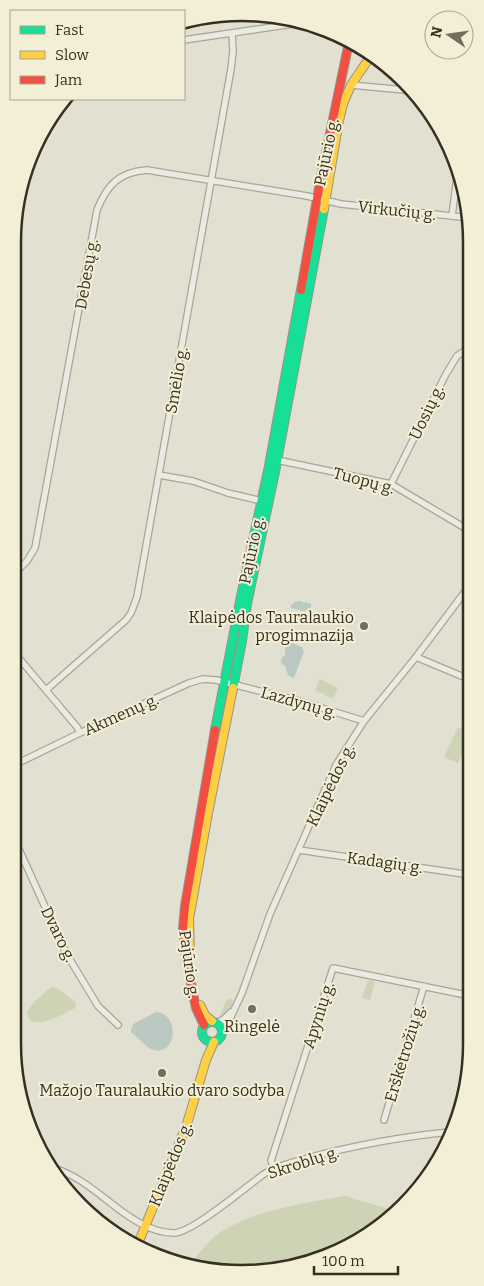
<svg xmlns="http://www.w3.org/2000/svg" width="484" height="1286" viewBox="0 0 484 1286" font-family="Bitter,serif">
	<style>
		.green { fill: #cdd3b4 }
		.water { fill: #bac9c2 }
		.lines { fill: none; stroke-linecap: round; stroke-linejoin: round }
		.street-casing { stroke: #a8a598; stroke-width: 8 }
		.fast-casing { stroke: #989488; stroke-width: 10 }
		.slow-casing { stroke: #989488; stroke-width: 10 }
		.jam-casing { stroke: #989488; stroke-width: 10 }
		.street { stroke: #ebeae1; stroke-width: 5.5 }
		.fast { stroke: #16e098; stroke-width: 8 }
		.slow { stroke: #ffcf43; stroke-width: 8 }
		.jam { stroke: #f24e42; stroke-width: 8 }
		.poi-dot { fill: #736d5e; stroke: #f3efd7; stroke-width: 2 }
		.labels { text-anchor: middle; stroke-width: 4; stroke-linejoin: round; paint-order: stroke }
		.street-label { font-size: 16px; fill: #372f21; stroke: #f3efd7 }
		.poi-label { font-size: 16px; fill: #372f21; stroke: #f3efd7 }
		.rim { fill: none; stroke: #372f21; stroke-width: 2.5 }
	</style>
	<rect width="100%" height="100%" fill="#e2e0d0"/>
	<path class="green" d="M 320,679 L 338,688 L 333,699 L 315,690 Z
		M 458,727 L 471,733 L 471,735 L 458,763 L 444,757 Z
		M 368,980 L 375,982 L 370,1000 L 362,998 Z
		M 51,987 L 57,988 L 74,1001 L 76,1003 L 75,1008 C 64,1013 29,1035 27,1012 L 35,1001 Z
		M 229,998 L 233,1000 C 232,1008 226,1016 218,1019 L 226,1001 Z
		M 345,1196 L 395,1211 L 369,1235 L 287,1269 L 212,1271 L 190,1264 C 198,1255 210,1239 219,1233 C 256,1209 302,1204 345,1196 Z"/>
	<path class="water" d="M 299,601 L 311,604 L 311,607 L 310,610 L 303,611 L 291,608 L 291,605 L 295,602 Z
		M 289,642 L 302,647 L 304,652 L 295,675 L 293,678 L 288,675 L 285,666 L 282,664 L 281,662 L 282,657 L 285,656 L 285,645 Z
		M 156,1012 C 174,1013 178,1038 166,1048 C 164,1049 161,1050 158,1051 L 150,1049 L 131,1032 L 132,1026 L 135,1023 Z"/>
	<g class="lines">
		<g class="street-casing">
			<path id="street" d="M 184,40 L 306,22
				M 351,85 L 415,91
				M 452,216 L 458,169
				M 277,460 L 391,484 L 470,531
				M 159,475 L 193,481 L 228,493 L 262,501
				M 391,484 L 446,374 L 457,356 L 470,347
				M 12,576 L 27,561 L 35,548 L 97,210 C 107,185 119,172 147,170 L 307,196 L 341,204 L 470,218
				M 12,650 L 77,727 L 80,733
				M 416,657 L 471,680
				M 46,690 L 126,620 L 131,613 L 137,597 L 231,69 L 233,51 L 232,33
				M 12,766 L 80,733 L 189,683 L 203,679 L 216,680 L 299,701 L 364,721
				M 12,834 L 66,953 L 98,1006 L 118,1025
				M 299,850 L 471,875
				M 217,1023 L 224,1019 L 231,1012
				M 222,1029 L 228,1023 L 242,993 L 270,914 L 336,765 L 364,721 L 416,657 L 470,585
				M 384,1120 L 424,986
				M 54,1168 C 76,1175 94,1190 112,1204 C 130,1218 151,1233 174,1233 C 192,1233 247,1186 264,1174 L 274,1168 C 330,1150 390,1138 449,1132
				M 274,1168 L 271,1161 L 276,1145 L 333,968 L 471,996"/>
		</g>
		<g class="fast-casing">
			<path id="fast" d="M 233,688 L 242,641 L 247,604 L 275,472 L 324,209
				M 215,730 L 241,596 L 269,466 L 301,290
				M202 1032a10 10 0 1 1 20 0a10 10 0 1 1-20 0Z"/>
		</g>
		<g class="slow-casing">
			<path id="slow" d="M 338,125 L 343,104 L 351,85 L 372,54
				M 324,209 L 339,120
				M 190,952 L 189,919 L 208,813 L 233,688
				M 200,1005 L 205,1015 L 212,1021
				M 137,1246 L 186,1127 L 206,1060 L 214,1042"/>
		</g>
		<g class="jam-casing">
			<path id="jam" d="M 301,290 L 320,182 L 349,42
				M 204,1025 L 196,1008 L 187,964 L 183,929 L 185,906 L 215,730"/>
		</g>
		<use href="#street" class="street"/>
		<use href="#fast" class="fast"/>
		<use href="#slow" class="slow"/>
		<use href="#jam" class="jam"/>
	</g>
	<g class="poi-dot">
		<circle cx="364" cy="626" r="5"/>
		<circle cx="252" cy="1009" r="5"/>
		<circle cx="162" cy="1073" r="5"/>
	</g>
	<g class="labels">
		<g class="street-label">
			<text transform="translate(326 152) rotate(-78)" y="6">Pajūrio g.</text>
			<text transform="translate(397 210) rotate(6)" y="6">Virkučių g.</text>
			<text transform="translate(86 274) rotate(-80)" y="6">Debesų g.</text>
			<text transform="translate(176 380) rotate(-80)" y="6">Smėlio g.</text>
			<text transform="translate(426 412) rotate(-64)" y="6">Uosių g.</text>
			<text transform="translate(364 480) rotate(15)" y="6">Tuopų g.</text>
			<text transform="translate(251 550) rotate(-78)" y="6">Pajūrio g.</text>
			<text transform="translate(299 702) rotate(16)" y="6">Lazdynų g.</text>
			<text transform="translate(121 714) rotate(-24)" y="6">Akmenų g.</text>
			<text transform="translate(330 785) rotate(-64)" y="6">Klaipėdos g.</text>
			<text transform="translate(385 862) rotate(8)" y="6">Kadagių g.</text>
			<text transform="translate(59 934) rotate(64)" y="6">Dvaro g.</text>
			<text transform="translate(190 964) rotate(82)" y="6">Pajūrio g.</text>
			<text transform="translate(318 1015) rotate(-72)" y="6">Apynių g.</text>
			<text transform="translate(404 1053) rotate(-73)" y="6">Erškėtrožių g.</text>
			<text transform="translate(303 1162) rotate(-18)" y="6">Skroblų g.</text>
			<text transform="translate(170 1164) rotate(-68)" y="6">Klaipėdos g.</text>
		</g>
		<g class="poi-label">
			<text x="354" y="623" text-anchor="end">Klaipėdos Tauralaukio<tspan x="354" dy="18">progimnazija</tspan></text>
			<text x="252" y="1032">Ringelė</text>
			<text x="162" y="1096">Mažojo Tauralaukio dvaro sodyba</text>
		</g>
	</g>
	<path d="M0 0H484V1286H0ZM242 21H242A221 221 0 0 1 463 242V1044A221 221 0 0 1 242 1265H242A221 221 0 0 1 21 1044V242A221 221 0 0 1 242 21Z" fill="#f3efd7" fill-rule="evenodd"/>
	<path class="rim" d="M242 21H242A221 221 0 0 1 463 242V1044A221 221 0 0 1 242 1265H242A221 221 0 0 1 21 1044V242A221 221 0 0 1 242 21Z"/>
	<rect x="10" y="10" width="175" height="90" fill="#f3efd7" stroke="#a8a28e"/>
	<rect x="20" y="26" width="25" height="8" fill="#16e098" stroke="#a8a28e"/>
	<text x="55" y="35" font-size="15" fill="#372f21">Fast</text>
	<rect x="20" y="51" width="25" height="8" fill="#ffcf43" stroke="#a8a28e"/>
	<text x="55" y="60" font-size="15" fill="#372f21">Slow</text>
	<rect x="20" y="76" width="25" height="8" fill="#f24e42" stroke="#a8a28e"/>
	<text x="55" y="85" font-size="15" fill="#372f21">Jam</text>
	<g transform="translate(449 35) rotate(283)"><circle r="24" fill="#f3efd7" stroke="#a8a28e"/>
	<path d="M0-4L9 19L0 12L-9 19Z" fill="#736d5e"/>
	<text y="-8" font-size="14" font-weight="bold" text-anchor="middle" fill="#372f21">N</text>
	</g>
	<path d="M314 1266v8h84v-8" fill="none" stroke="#372f21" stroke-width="2.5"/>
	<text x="322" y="1266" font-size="15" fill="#372f21" stroke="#f3efd7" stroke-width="4" paint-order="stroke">100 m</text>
</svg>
